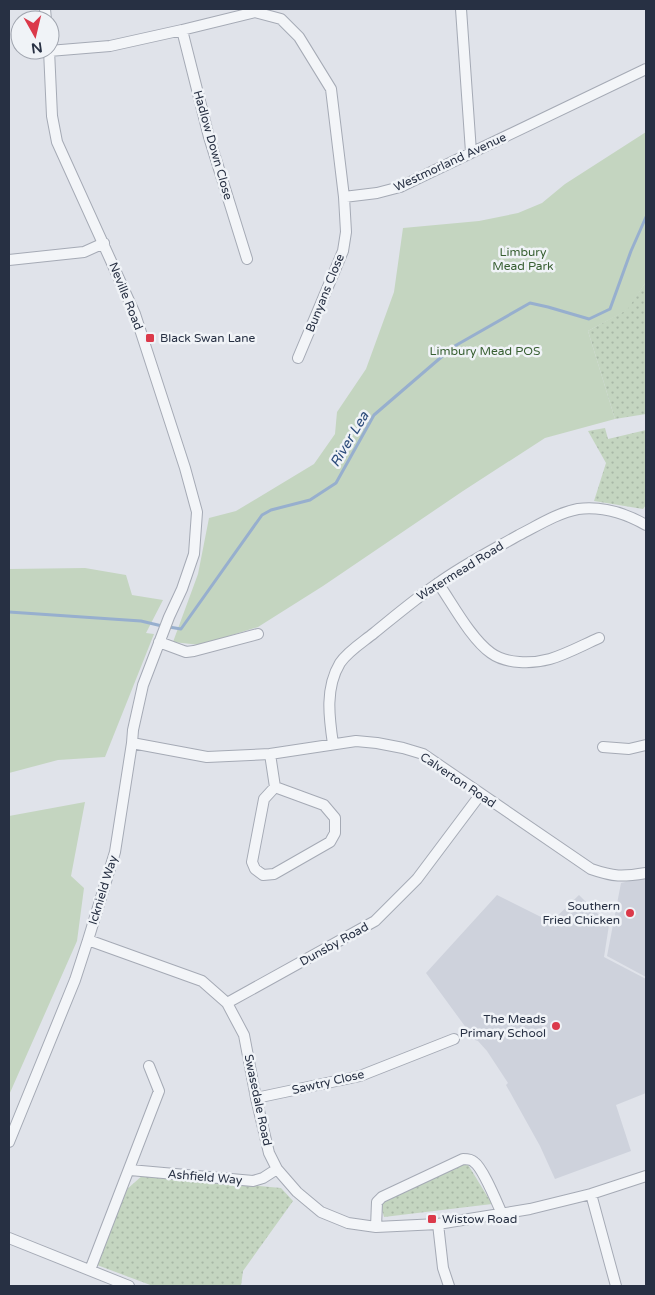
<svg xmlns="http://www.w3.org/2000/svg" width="655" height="1295" viewBox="0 0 655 1295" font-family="'Varela Round',sans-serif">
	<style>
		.built { fill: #ced2dc }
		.grass { fill: url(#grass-dots) }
		.park { fill: #c4d5c0 }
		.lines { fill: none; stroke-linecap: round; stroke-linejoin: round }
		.stream { stroke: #97afce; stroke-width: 3 }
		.minor-casing { stroke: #a5aab5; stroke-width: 12 }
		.minor { stroke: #f3f5f8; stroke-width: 10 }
		.poi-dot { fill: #db394a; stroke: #f0f3f7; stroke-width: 2 }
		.labels { text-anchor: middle; stroke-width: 5; stroke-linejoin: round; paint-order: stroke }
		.street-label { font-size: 12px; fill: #273043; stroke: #f0f3f7 }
		.park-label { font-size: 12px; fill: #396033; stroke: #f0f3f7 }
		.poi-label { font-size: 12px; fill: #273043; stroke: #f0f3f7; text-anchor: start }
		.water-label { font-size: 14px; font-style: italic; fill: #2d4c7b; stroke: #f0f3f7 }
	</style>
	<defs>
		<pattern id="grass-dots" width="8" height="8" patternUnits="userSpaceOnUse" patternTransform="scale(1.25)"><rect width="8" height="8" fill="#c4d5c0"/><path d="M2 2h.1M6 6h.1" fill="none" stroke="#a8b7a6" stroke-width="1.8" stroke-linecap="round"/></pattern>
	</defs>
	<rect width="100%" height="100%" fill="#e0e3ea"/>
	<path class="built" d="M 646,877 L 646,977 L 607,956 L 621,883 Z
		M 497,895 L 551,922 L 579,895 L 609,925 L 604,957 L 646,979 L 646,1093 L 616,1105 L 631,1151 L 555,1179 L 540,1146 L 506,1085 L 508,1083 L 487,1051 L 478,1041 L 475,1040 L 426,973 Z"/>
	<path class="grass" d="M 646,282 L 646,414 L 615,419 L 588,331 L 626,310 Z
		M 605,428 L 608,439 L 646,430 L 646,505 L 643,509 L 594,501 L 606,463 L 588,431 Z
		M 467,1163 L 492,1204 L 384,1217 L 380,1203 Z
		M 143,1175 L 281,1188 L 293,1201 L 243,1271 L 241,1286 L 153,1286 L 97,1265 L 126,1190 Z"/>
	<path class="park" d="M 646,132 L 646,282 L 627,310 L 588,331 L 615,419 L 545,438 L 463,491 L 323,586 L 258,627 L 200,645 L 173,642 L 198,574 L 209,518 L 236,511 L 314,464 L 335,434 L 337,412 L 366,369 L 394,292 L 403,228 L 479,221 L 518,213 L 542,203 L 565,184 Z
		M 85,568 L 126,575 L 132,595 L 163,600 L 146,633 L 154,634 L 105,757 L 58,760 L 9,773 L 9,569 Z
		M 85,802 L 71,876 L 84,888 L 77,941 L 9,1095 L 9,816 Z"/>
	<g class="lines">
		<path class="stream" d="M 9,612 L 141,621 L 162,626
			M 169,627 L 181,629 L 262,515 L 271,510 L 310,500 L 336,483 L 374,415 L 453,347 L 530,303 L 548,307 L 589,319 L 610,309 L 631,251 L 646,217"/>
		<g class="minor-casing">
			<path id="minor" d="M 45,9 L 46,20
				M 461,9 L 471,152
				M 182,30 L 209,137 L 247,259
				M 49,51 L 110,46 L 182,30 L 255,12 L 281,19 L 299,37 L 331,89 L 344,197 L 377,193 L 400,187 L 646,69
				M 9,260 L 84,252 L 104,243
				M 298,358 L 343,251 L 346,232 L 344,197
				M 438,583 C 452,603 471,639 491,653 C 506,664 532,664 550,659 C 567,654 583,645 599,638
				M 159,642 L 186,652 L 194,651 L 258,634
				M 132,743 L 207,757 L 270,754 L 356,741 L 377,743 L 403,748 L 423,754 L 591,869 C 614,877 622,877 646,873
				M 333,744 C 329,717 325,688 340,663 C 348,651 363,642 374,633 C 395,616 415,599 437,584 C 463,565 491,551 519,535 C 537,526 557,513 578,509 C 602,506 625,513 646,525
				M 603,747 L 629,749 L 646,745
				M 270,754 L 275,787 L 324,805 L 335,818 L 335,833 L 330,842 L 274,874 L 263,875 L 255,869 L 252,862 L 264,799 L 275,787
				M 88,940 L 202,981 L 227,1003 L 244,1035 L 256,1098 L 269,1153 L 277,1169 L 297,1192 L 321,1212 L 348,1223 L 376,1227 L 438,1224 L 530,1209 L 591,1194 L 646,1176
				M 227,1003 L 375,921 L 417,879 L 480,795
				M 256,1098 L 360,1076 L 454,1039
				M 9,1142 L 75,980 L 88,940 L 115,852 L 132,743 L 133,730 L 143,685 L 169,617 L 182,589 L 194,554 L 197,512 L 185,468 L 135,314 L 57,142 L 52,116 L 49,50
				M 130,1170 L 253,1181 L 263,1178 L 277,1169
				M 591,1194 L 616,1286
				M 438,1224 L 443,1268 L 449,1286
				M 376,1227 L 377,1202 L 382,1197 L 463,1159 C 467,1159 471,1159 474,1162 C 483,1168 497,1203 502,1214
				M 9,1238 L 129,1286
				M 90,1270 L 159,1091 L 149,1066"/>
		</g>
		<use href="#minor" class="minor"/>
	</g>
	<g class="poi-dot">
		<rect x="145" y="333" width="10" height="10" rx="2.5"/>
		<circle cx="630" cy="913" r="5"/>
		<circle cx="556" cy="1026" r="5"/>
		<rect x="427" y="1214" width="10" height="10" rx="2.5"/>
	</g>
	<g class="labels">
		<g class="street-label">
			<text transform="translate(213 145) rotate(74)" y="4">Hadlow Down Close</text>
			<text transform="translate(450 162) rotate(-25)" y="4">Westmorland Avenue</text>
			<text transform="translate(325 293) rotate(-68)" y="4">Bunyans Close</text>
			<text transform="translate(126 296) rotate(68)" y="4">Neville Road</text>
			<text transform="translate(460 571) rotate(-32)" y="4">Watermead Road</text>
			<text transform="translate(458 780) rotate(34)" y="4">Calverton Road</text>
			<text transform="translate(103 890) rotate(-73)" y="4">Icknield Way</text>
			<text transform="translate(334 944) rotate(-29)" y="4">Dunsby Road</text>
			<text transform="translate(328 1082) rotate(-13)" y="4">Sawtry Close</text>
			<text transform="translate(258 1100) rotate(78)" y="4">Swasedale Road</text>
			<text transform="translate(205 1177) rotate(5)" y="4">Ashfield Way</text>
		</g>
		<g class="park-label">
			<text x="523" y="256">Limbury<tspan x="523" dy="14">Mead Park</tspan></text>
			<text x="485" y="355">Limbury Mead POS</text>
		</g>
		<g class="poi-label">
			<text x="160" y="342">Black Swan Lane</text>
			<text x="620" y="910" text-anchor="end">Southern<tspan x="620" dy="14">Fried Chicken</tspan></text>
			<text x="546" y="1023" text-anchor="end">The Meads<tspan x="546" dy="14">Primary School</tspan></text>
			<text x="442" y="1223">Wistow Road</text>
		</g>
		<g class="water-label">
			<text transform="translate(349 439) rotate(-59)" y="5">River Lea</text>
		</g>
	</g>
	<rect width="655" height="1295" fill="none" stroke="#273043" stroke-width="20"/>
	<g transform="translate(35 35) rotate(172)"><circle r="24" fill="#f0f3f7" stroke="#a0a5af"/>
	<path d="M0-4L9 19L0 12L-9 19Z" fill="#db394a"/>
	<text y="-8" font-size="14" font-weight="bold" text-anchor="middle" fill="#273043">N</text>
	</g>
</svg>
